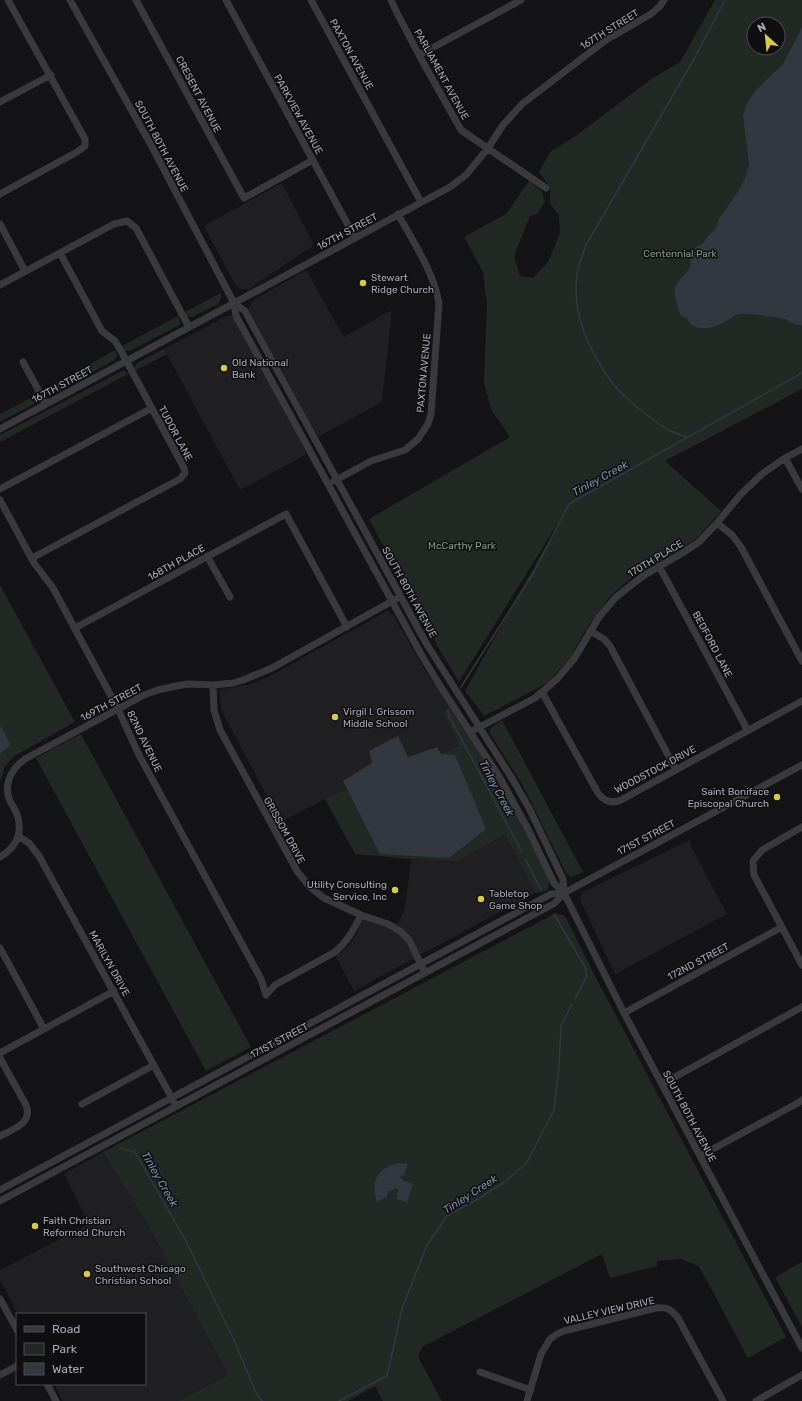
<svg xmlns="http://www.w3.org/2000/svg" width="802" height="1401" viewBox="0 0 802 1401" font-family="Rubik,sans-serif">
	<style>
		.built { fill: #202022 }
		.green { fill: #222925; fill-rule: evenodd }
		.water { fill: #323740 }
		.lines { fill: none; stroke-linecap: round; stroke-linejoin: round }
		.stream { stroke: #323740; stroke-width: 1.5 }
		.minor { stroke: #3a3a3e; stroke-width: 7 }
		.poi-dot { fill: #dac946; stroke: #0f0e10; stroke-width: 1.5 }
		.labels { text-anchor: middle; stroke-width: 3; stroke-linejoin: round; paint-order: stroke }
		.street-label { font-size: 10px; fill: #a7a8b3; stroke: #0f0e10 }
		.park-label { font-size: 10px; fill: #809c88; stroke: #0f0e10 }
		.poi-label { font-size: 10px; fill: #a7a8b3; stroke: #0f0e10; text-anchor: start }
		.water-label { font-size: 11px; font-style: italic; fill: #828eaa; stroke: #0f0e10 }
	</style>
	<rect width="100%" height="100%" fill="#141315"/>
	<path class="built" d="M 282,183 L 314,245 L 249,289 L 240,289 L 236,286 L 204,226 Z
		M 306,270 L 344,337 L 392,310 L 382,402 L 318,437 L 249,310 L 249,306 L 255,299 Z
		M 227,316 L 232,316 L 239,324 L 307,454 L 240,490 L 164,349 Z
		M 387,611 L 394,616 L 422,665 L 449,707 L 443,714 L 459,746 L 441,754 L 437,748 L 325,799 L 281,822 L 227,721 L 222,711 L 219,690 L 252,684 L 272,675 Z
		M 505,835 L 535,893 L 354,991 L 336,957 L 349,946 L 357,933 L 363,919 L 387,927 L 391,930 L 398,923 L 405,909 L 411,859 L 458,861 Z
		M 690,840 L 691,846 L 727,914 L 615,974 L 581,902 L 580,897 L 583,893 L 587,890 Z
		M 103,1152 L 145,1220 L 228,1375 L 178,1401 L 63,1401 L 54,1384 L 145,1384 L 145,1314 L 18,1314 L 0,1279 L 0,1270 L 89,1224 L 64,1174 Z"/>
	<path class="green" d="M 715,0 L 802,0 L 802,389 L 665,461 L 721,511 L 700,535 L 683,548 L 635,575 L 611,595 L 586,629 L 571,657 L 547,683 L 484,716 L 465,691 L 563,515 L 459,682 L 439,649 L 369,519 L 510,437 L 492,411 L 484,383 L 487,305 L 483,272 L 464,237 L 506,214 L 529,181 L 542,192 L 545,201 L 537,214 L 530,216 L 514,256 L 520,276 L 533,278 L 548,262 L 560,233 L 559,215 L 550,204 L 550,187 L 539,172 L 550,152 L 577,135 L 650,80 L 680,62 ZM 754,24 L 778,24 L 778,48 L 754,48 Z
		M 221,293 L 221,298 L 218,304 L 192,317 L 187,316 L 185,312 Z
		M 178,316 L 180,323 L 179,325 L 130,351 L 124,350 L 122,346 Z
		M 164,349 L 167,354 L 136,370 L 134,368 L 137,363 Z
		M 115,350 L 117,355 L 115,360 L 54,393 L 47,394 L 43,391 Z
		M 122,371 L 125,371 L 128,374 L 0,442 L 0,435 Z
		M 36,395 L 37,400 L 34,404 L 0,422 L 0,414 Z
		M 0,585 L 75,722 L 16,755 L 5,766 L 0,781 Z
		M 449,707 L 465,731 L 501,782 L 548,876 L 549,884 L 548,890 L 535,893 L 505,835 L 458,861 L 411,859 L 355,854 L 325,799 L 437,747 L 441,754 L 459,746 L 443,713 Z
		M 502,720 L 583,872 L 571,877 L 566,873 L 521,782 L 492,737 L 489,731 L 493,726 Z
		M 81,734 L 251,1047 L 206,1071 L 36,758 Z
		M 556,913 L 565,916 L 593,972 L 786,1337 L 748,1358 L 699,1266 L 680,1259 L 657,1261 L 657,1266 L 610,1278 L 602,1254 L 422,1347 L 418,1357 L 442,1401 L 383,1401 L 375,1386 L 348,1401 L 178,1401 L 228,1375 L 145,1220 L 103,1152 Z
		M 802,1262 L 802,1327 L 775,1277 Z"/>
	<path class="water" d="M 802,27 L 802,325 C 795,326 791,322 785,319 C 777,317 746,313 739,314 C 734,315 732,318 728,320 C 719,325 707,331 696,327 C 692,325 689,324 688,319 L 683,317 L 680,314 L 675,297 L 675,287 L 678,282 L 686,273 L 690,268 L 691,256 L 696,247 L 702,244 L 710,234 L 715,230 L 720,217 L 738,192 L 745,179 L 749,164 L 743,117 L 746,105 L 756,90 L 783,64 Z
		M 0,725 L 10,743 L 9,746 L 0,754 Z
		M 398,736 L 408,757 L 437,747 L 441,754 L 455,755 L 486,829 L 449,858 L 380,854 L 343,781 L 372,763 L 369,751 Z
		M 398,1163 L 408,1164 L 404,1175 L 400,1177 L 402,1180 L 413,1184 L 407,1202 L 396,1199 L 399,1190 L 396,1188 L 388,1192 L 387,1197 L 377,1202 C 370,1182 377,1168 398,1163 Z"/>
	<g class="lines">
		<path class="stream" d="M 687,437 C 681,435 675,433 670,431 C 662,427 654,420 647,415 C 633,404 618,392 608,377 C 590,351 575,318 576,286 C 576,271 581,259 586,245 L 694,59 L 725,0
			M 461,687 L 534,572 L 569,504 L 802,373
			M 448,710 L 449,716 L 522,852
			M 526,860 L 541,890
			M 554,914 L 585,967 L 587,976 L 575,999
			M 120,1148 L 135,1152 L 186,1241 L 234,1340 L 256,1393 L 262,1401
			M 339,1401 L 387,1376 L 402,1309 L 427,1245 L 447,1216 L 483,1196 L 503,1183 L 526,1164 L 554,1110 L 559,1065 L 561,1026 L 572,1004"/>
		<path class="minor" d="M 70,0 L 151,145 L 234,303 L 236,316 L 258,356 L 422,656 L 442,689 L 500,778 L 527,827 L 554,883 L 564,893 L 624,1013 L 802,1348
			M 136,0 L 244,198 L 313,160
			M 226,0 L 355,238
			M 311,0 L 421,202
			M 391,0 L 396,11 L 419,55 L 461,130 L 546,188
			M 419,55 L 521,0
			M 0,102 L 51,75
			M 0,194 L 77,152 L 85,146 L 85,139 L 8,0
			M 0,224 L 25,271
			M 0,285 L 114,224 L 127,221 L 136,228 L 189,327
			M 234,303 L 245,311 L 426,643 L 452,684 L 513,780 L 529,808 L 563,879 L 564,893
			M 23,362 L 46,404
			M 0,429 L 450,187 L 466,175 L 488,148 L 503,125 L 522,104 L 606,40 L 651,14 L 660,6 L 664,0
			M 785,458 L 802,489
			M 334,481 L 371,461 L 405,450 L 418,439 L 428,424 L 431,414 L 439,303 C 433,271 414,243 398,214
			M 0,489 L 152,408
			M 0,500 L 34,563 L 53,588 L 118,709 L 139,755 L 261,979 L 266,995
			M 717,523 L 732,535 L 741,547 L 802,661
			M 207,556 L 230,597
			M 32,558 L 180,479 L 185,473 L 184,468 L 121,351 L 115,341 L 102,331 L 60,253
			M 659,566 L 748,731
			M 75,628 L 286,514 L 347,627
			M 590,631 L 604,639 L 610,646 L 676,770
			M 213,685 L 214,710 L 220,730 L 297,871 L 309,886 L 324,898 L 361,915 L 388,924 L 400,931 L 409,940 L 425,973
			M 542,692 L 598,793 C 604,801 612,804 621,800 L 802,701
			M 470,732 L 535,698 L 557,679 L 574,659 L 599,617 L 616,597 L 643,576 L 684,552 L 699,542 L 717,523 L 741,494 L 762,474 L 785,458 L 802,449
			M 802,827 L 762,850 L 753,861 L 754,875 L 802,965
			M 18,836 L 29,843 L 39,856 L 174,1102
			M 0,857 C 14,849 23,835 18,818 C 17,812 13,807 10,801 C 3,785 11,769 25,759 L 144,695 L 158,690 L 176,686 L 188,684 L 213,685 L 233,683 L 243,680 L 272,668 L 396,599
			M 0,948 L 44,1029
			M 266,995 L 275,985 L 335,952 C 348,941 354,929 361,915
			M 624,1013 L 782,927
			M 0,1053 L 114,991
			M 0,1058 L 26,1105 C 33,1123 14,1129 0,1136
			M 662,1084 L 802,1007
			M 82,1104 L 154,1065
			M 700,1156 L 796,1104 L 802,1100
			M 0,1190 L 551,894 L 564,893
			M 0,1201 L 555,903 L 564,893 L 802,765
			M 0,1299 L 17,1330
			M 480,1372 L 531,1390
			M 0,1375 L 17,1366
			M 47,1384 L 56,1401
			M 527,1401 L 541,1354 L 550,1339 L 557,1334 L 564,1331 L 656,1308 C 667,1307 671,1309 678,1318 L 723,1401
			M 756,1401 L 802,1375"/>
	</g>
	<g class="poi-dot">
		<circle cx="363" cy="283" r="4"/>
		<circle cx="224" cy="368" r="4"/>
		<circle cx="335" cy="717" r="4"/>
		<circle cx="777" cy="797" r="4"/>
		<circle cx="395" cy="890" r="4"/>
		<circle cx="481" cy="899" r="4"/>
		<circle cx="35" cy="1226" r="4"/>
		<circle cx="87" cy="1274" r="4"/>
	</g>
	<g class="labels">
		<g class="street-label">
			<text transform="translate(609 29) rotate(-32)" y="4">167TH STREET</text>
			<text transform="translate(352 54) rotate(61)" y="4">PAXTON AVENUE</text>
			<text transform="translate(442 74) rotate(61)" y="4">PARLIAMENT AVENUE</text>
			<text transform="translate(199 94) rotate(62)" y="4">CRESENT AVENUE</text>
			<text transform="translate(299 114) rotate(61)" y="4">PARKVIEW AVENUE</text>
			<text transform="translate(162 146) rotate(62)" y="4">SOUTH 80TH AVENUE</text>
			<text transform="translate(347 231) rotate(-28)" y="4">167TH STREET</text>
			<text transform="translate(423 373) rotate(-85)" y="4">PAXTON AVENUE</text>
			<text transform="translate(62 384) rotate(-28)" y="4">167TH STREET</text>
			<text transform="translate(176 433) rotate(62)" y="4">TUDOR LANE</text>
			<text transform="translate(655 558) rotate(-31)" y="4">170TH PLACE</text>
			<text transform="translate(176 562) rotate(-29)" y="4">168TH PLACE</text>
			<text transform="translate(410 592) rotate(61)" y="4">SOUTH 80TH AVENUE</text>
			<text transform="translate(713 644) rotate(62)" y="4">BEDFORD LANE</text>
			<text transform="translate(111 702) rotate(-28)" y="4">169TH STREET</text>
			<text transform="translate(145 741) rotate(64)" y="4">82ND AVENUE</text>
			<text transform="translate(655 769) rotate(-28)" y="4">WOODSTOCK DRIVE</text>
			<text transform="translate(285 830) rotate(61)" y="4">GRISSOM DRIVE</text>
			<text transform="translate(646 837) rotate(-28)" y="4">171ST STREET</text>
			<text transform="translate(698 961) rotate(-28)" y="4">172ND STREET</text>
			<text transform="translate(110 963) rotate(61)" y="4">MARILYN DRIVE</text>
			<text transform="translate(279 1040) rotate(-28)" y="4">171ST STREET</text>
			<text transform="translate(690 1116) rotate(62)" y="4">SOUTH 80TH AVENUE</text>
			<text transform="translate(609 1310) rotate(-13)" y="4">VALLEY VIEW DRIVE</text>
		</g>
		<g class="park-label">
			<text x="680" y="257">Centennial Park</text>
			<text x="462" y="549">McCarthy Park</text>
		</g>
		<g class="poi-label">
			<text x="371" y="281">Stewart<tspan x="371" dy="12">Ridge Church</tspan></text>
			<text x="232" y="366">Old National<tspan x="232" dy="12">Bank</tspan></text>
			<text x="343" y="715">Virgil I. Grissom<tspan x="343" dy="12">Middle School</tspan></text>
			<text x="769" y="795" text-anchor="end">Saint Boniface<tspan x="769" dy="12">Episcopal Church</tspan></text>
			<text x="387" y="888" text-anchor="end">Utility Consulting<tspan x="387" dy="12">Service, Inc</tspan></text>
			<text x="489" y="897">Tabletop<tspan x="489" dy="12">Game Shop</tspan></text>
			<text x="43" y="1224">Faith Christian<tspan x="43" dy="12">Reformed Church</tspan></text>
			<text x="95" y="1272">Southwest Chicago<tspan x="95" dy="12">Christian School</tspan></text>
		</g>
		<g class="water-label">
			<text transform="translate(600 478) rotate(-29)" y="4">Tinley Creek</text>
			<text transform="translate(497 788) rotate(62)" y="4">Tinley Creek</text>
			<text transform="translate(160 1179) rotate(60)" y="4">Tinley Creek</text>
			<text transform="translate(470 1194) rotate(-33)" y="4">Tinley Creek</text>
		</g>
	</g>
	<rect x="16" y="1313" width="130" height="72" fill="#0f0e10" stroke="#4c4c51"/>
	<rect x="24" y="1326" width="20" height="6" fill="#3a3a3e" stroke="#4c4c51"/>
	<text x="52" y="1333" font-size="12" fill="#a7a8b3">Road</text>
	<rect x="24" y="1343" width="20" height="12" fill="#222925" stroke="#4c4c51"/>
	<text x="52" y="1353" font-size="12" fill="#a7a8b3">Park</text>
	<rect x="24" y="1363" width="20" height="12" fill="#323740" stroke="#4c4c51"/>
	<text x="52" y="1373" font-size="12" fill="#a7a8b3">Water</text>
	<g transform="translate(766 36) rotate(333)"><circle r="19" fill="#0f0e10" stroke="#4c4c51"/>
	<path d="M0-3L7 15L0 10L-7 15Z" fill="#dac946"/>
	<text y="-6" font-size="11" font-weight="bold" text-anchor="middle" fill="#a7a8b3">N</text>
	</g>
</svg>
